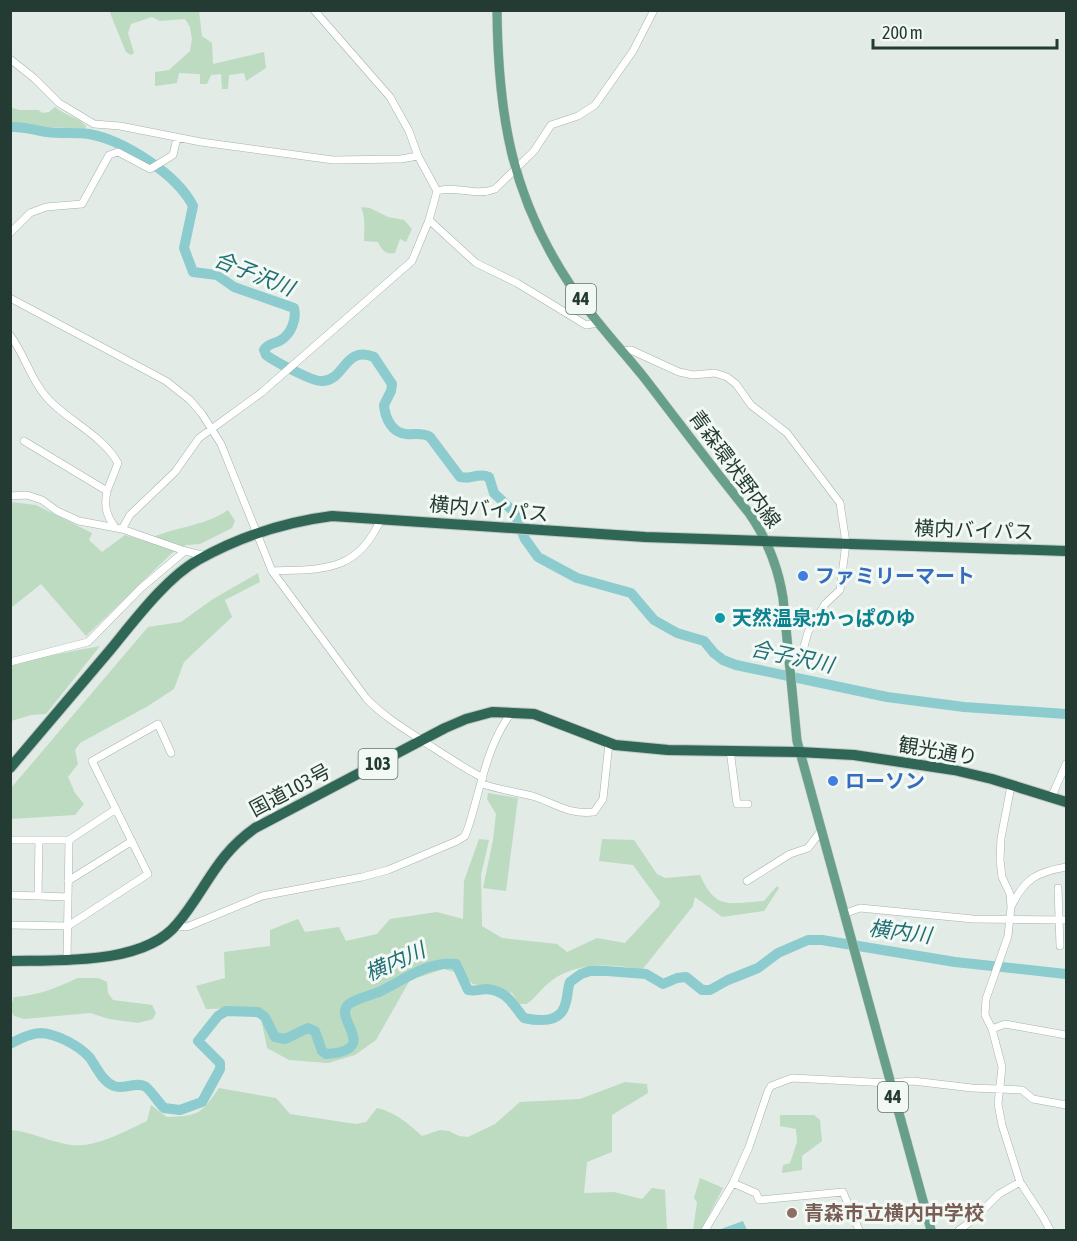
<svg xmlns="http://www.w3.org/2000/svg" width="1077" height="1241" viewBox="0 0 1077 1241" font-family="'Asap Condensed','Noto Sans JP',sans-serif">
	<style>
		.green { fill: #bcdbc1 }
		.water { fill: #8ccbce }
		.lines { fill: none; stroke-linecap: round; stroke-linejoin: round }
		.river { stroke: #8ccbce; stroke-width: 10 }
		.minor-casing { stroke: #a5b3ac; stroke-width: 8 }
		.major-casing { stroke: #c1c8c6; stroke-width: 10 }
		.highway-casing { stroke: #c1c8c6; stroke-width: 12 }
		.minor { stroke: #fff; stroke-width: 7 }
		.major { stroke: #689f8b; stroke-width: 9 }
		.highway { stroke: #306655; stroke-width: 10 }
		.shop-dot { fill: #3f7fe0; stroke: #f2f8f4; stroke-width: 2 }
		.culture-dot { fill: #0f9aa8; stroke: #f2f8f4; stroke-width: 2 }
		.education-dot { fill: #8d6e63; stroke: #f2f8f4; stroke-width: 2 }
		.labels { text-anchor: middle; stroke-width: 6; stroke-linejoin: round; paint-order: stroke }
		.shield { fill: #f2f8f4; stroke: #61746c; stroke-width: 1.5 }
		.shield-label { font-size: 18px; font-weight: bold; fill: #233b32 }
		.street-label { font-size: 20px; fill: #233b32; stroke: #f2f8f4 }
		.shop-label { font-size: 20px; font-weight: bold; fill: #366cbe; stroke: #f2f8f4; text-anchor: start }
		.culture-label { font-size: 20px; font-weight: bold; fill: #0d838f; stroke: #f2f8f4; text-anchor: start }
		.education-label { font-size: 20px; font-weight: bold; fill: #785e54; stroke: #f2f8f4; text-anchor: start }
		.water-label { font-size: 21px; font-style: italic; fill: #206f74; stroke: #f2f8f4 }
	</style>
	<rect width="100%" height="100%" fill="#e2ebe6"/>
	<path class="green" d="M 112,10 L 199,11 L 202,36 L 212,43 L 213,64 L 264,52 L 266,68 L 246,81 L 244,73 L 229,75 L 228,89 L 222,89 L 221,74 L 211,75 L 207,84 L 200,84 L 200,74 L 179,73 L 177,83 L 155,86 L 155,72 L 169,70 L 190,51 L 192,39 L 190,27 L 185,19 L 160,21 L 152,17 L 131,24 L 128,33 L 134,53 L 131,55 L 126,52 L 110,13 Z
		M 10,107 L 19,110 L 38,110 L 43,113 L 49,112 L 55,107 C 64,115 78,117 86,126 L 85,129 L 11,125 Z
		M 361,207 L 370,208 L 388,217 L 404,220 L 412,229 L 406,242 L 400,239 L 395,253 C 385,255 382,250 378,242 L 364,241 C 364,230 366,218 361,207 Z
		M 11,502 L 36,505 L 92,533 L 89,540 L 102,552 L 125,535 L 144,541 C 171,527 204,527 228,510 L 235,521 L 232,528 L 200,544 L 186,545 L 172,553 L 86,636 L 41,584 L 11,608 Z
		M 258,573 L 260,582 L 225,600 L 232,617 L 184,662 L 174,689 L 148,706 L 80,743 L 75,750 L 78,764 L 68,777 L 75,793 L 84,804 L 75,815 L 11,819 L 11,788 L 148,627 L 181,622 L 213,599 Z
		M 100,646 L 46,714 L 31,715 L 11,721 L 11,663 Z
		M 488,793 L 518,798 L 506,891 L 483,888 L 493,840 L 496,814 L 487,799 Z
		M 479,839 L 489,840 L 481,875 L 482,926 L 502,938 L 557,944 L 567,952 L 597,938 L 625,943 L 659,906 L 660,902 L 633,865 L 599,861 L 602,839 L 634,840 L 657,874 L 665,878 L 700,875 C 716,911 729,903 764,901 L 777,886 L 779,888 L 764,911 L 722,917 L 695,897 L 693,906 L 642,970 C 615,963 574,962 551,981 C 542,988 536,997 527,1004 L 519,1004 L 512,993 L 473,984 L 462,974 L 444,969 L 410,980 L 376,1040 L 355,1055 L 328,1063 L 289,1060 L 267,1048 L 261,1018 L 249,1008 L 206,1009 L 196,986 L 225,978 L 224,952 L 270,946 L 270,930 L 298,919 L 305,932 L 339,927 L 346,941 L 377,934 L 390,919 L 437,912 L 463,919 L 464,881 Z
		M 77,978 L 98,978 L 107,982 L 108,993 L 113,1000 L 152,1005 L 156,1013 L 153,1019 L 138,1023 L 109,1019 L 90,1013 L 24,1019 L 14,1016 L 10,1009 L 14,997 C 36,996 57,988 77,978 Z
		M 625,1082 L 647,1084 L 648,1093 L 612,1115 L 612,1152 L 587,1162 L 584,1193 L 614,1192 L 642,1199 L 652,1188 L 665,1190 L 667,1230 L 11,1230 L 11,1130 C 32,1132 50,1142 71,1145 C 96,1148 125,1131 147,1121 L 151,1105 L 167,1117 C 199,1116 201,1114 219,1088 L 276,1098 L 290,1114 L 356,1124 L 366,1122 L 377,1108 C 395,1112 409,1124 422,1136 L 440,1130 L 449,1131 L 459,1136 L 468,1137 L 495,1124 L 520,1102 L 580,1099 Z
		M 780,1115 L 814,1115 L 820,1120 L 822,1141 L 802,1156 L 802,1170 L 782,1173 L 783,1165 L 790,1163 L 797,1142 L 796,1129 L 780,1126 Z
		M 700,1178 L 723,1188 L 701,1230 L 693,1230 L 697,1202 L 694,1198 Z"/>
	<path class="water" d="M 743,1221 L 747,1230 L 721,1230 L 721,1229 Z"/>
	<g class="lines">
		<path class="river" d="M 10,127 C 23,126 34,130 47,132 C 61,134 75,132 89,134 C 123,140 177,174 193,206 L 184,248 L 193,272 L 217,275 L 234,287 L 294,308 C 297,319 291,334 281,340 C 275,344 268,343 264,350 L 266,355 C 274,361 313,382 322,381 C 345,381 344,345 374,357 L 392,384 L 391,391 L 384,405 C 385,418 392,433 406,434 C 415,435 422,432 430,437 L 460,477 C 470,480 478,472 489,477 L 494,493 L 514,512 L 525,539 L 538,557 L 577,578 L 631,593 L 654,620 L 677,633 L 704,641 L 714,653 L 723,660 L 736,665 L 887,697 L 964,707 L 1066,714
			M 10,1044 C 19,1039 31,1033 41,1033 C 57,1034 80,1046 90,1058 C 97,1068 102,1081 114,1086 C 123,1090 137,1081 146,1087 C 152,1092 158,1102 164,1108 L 180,1110 L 202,1102 L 220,1069 L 220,1063 L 198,1041 L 218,1016 L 226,1011 L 258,1012 L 265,1017 L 275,1037 L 285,1039 L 308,1028 L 315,1031 L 322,1051 L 326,1054 C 383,1050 331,1018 349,1004 C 355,999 371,995 379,992 C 404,980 427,961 456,964 L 468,990 C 475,992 480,989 487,989 C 509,992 511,1003 524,1018 C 538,1021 560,1023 565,1005 C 568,998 567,990 570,982 L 581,974 L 590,971 L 607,971 L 646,974 L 663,984 L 677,978 L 686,977 L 702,990 L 710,990 L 728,980 L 758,968 L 778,953 L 808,940 L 822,940 L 955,962 L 1066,974"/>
		<g class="minor-casing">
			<path id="minor" d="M 10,59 L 34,78 L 59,103 L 94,124 L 120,126 L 201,142 L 333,160 L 401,159 L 418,156
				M 437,191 C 457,185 475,197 495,189 L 534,151 L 551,125 L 578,116 L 595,105 L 633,51 L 654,10
				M 429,220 L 476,263 L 517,283 L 586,325 L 599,323
				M 10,233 L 30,213 L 46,207 L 82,204 L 109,155 L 118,152 L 150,169 L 173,155 L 177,138
				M 10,298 L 166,381 L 190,400 L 202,414 L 221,444 L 272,571 L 366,698 C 383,716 403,728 423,741 C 443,754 462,767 483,778
				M 10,335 C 25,355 31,381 49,400 C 70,422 102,435 118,463 L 107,491
				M 621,351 L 631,350 L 679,372 L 693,375 L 715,373 L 727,377 L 736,384 L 751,405 L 787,433 L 840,503 L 846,543 L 840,590 L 825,604 L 808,632 L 800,661 L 789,664
				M 24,441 L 107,491 C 104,506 106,515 115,527
				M 10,496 L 27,495 L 42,500 L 57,511 L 79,521 L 122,529 L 185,551 L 206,556
				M 122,529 L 130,515 L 175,472 L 199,438 L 261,393 L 412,261 L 429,220 L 437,191 L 418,156 L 409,131 L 390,97 L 314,10
				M 272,571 C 323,569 357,573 381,519
				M 10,662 L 88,642 L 141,588 L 185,551
				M 730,750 L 737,804 L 748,804
				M 482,784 C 498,789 515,792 532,796 C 555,803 568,815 594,812 L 603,799 L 609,743
				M 1011,786 L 1001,838 L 1000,860 L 1002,877 L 1010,894 L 1011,907 L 1008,936 L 986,999 L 985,1015 L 992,1029 L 1002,1067 L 998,1104 L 1002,1125 L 1020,1182 L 1043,1217 L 1050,1230
				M 1051,798 L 1066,764
				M 10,840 L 69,840 L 116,809
				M 68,881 L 132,841
				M 747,881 L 790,854 L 808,848 L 821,831
				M 1058,888 L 1060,946
				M 10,895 L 68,897
				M 38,896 L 39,840
				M 1012,905 C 1025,878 1038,872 1066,867
				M 843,914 L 860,908 L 973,919 L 1066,920
				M 10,925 L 68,926 L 148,874 L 92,761 L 158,724 L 171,753
				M 176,926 L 187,927 L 262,896 L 362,877 L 388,870 L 457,841 L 465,836 L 469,825 C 481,787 487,744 512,712
				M 67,959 L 69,840
				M 992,1029 L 1005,1024 L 1066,1035
				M 733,1183 L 756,1193 L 759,1200 L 843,1192 L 859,1230
				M 705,1230 L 733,1183 L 749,1147 L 768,1091 L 771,1086 L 792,1078 L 889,1083 L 913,1081 L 972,1088 L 1022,1090 L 1033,1099 L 1066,1105
				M 959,1230 L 973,1220 L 999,1194 L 1020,1182"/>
		</g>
		<g class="major-casing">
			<path id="major" d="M 497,10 C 498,114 511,195 569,283 C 591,318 620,347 646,380 C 680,424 713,469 749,513 C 767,539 778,566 783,598 L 797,741 L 931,1230"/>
		</g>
		<g class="highway-casing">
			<path id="highway" d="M 10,768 C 44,728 78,688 111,649 C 134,621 166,578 198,560 C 239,537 285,522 332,516 L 645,537 L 1066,551
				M 10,961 C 59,960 144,965 177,924 C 206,890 215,856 255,828 L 445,728 L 466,719 L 492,712 L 534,714 L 615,745 L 668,750 L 799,752 L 854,755 L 954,770 L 992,779 L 1066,802"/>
		</g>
		<use href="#minor" class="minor"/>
		<use href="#major" class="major"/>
		<use href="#highway" class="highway"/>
	</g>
	<g class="shop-dot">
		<circle cx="803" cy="576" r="6"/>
		<circle cx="833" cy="781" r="6"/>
	</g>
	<circle class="culture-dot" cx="720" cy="618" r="6"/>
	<circle class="education-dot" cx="792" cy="1213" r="6"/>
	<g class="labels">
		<g class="shield">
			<rect x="566" y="284" width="30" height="30" rx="4.5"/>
			<rect x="358.5" y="749" width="39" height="30" rx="4.5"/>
			<rect x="878" y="1082" width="30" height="30" rx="4.5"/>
		</g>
		<g class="shield-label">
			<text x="581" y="305">44</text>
			<text x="378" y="770">103</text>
			<text x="893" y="1103">44</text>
		</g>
		<g class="street-label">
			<text transform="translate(735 469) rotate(54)" y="7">青森環状野内線</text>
			<text transform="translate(489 509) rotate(5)" y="7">横内バイパス</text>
			<text transform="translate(974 530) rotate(2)" y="7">横内バイパス</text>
			<text transform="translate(938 751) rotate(10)" y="7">観光通り</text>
			<text transform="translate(290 790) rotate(-28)" y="7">国道103号</text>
		</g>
		<g class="shop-label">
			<text x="815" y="583">ファミリーマート</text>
			<text x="845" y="788">ローソン</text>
		</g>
		<g class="culture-label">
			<text x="732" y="625">天然温泉;かっぱのゆ</text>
		</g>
		<g class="education-label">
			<text x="804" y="1220">青森市立横内中学校</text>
		</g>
		<g class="water-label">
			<text transform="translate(254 274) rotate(22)" y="7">合子沢川</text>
			<text transform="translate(792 657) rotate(12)" y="7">合子沢川</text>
			<text transform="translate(900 932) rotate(7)" y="7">横内川</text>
			<text transform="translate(395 962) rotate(-24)" y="7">横内川</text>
		</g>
	</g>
	<rect width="1077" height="1241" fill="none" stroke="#233b32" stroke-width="24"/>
	<path d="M873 39v9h184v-9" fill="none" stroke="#233b32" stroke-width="3"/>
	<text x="882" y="39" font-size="18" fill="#233b32" stroke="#f2f8f4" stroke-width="4.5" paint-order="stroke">200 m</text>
</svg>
